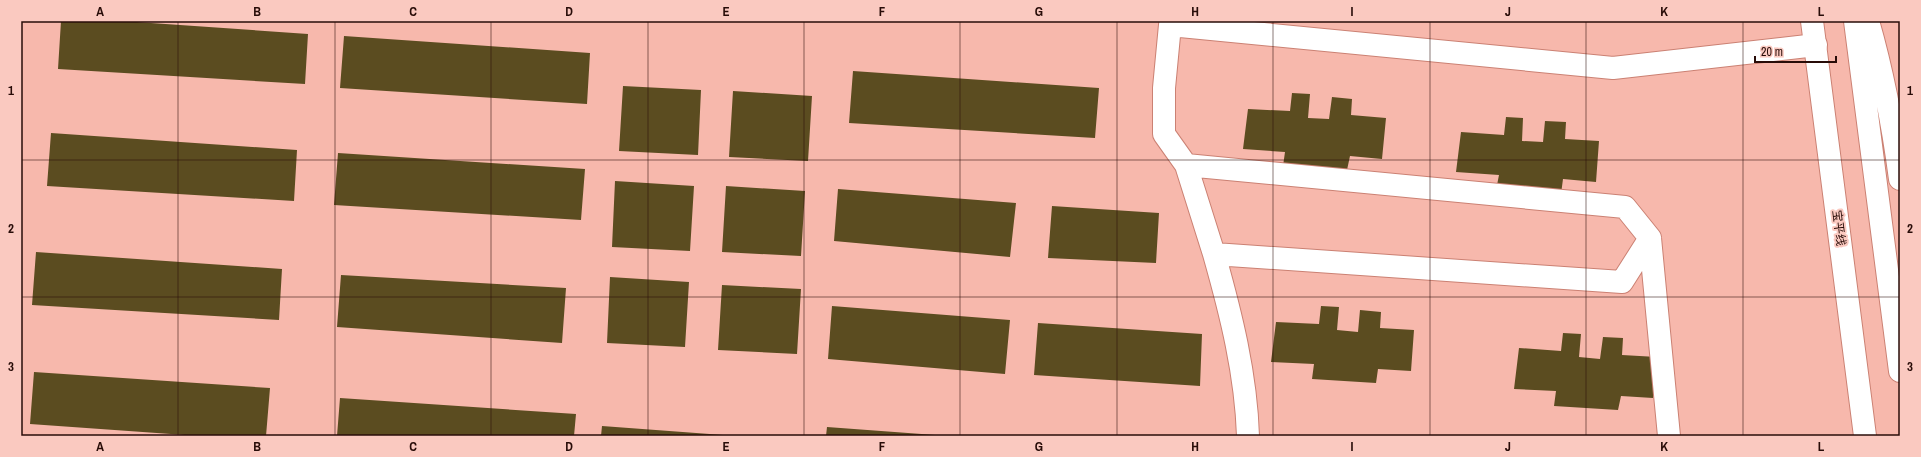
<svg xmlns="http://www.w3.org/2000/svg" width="1921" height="457" viewBox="0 0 1921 457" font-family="'Archivo Narrow','Noto Sans SC',sans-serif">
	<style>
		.building { fill: #5b4c20 }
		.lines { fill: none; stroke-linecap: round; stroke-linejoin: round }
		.street-casing { stroke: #cb8173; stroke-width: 24 }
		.primary-casing { stroke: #cb8173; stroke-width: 24 }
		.street { stroke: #fff; stroke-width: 22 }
		.primary { stroke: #fff; stroke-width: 22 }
		.grid { fill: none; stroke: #280c08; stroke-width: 1; stroke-opacity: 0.55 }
		.labels { text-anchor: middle; stroke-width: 4; stroke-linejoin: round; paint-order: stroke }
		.street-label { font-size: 12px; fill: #280c08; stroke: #fac9c0 }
		.neatline { fill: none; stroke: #280c08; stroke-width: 1.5 }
		.grid-label { font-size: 13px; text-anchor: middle; font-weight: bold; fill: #280c08 }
	</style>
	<rect width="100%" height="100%" fill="#f7b8ac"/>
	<path class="building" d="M 61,21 L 122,21 L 308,34 L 305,84 L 58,69 Z
		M 344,36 L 590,53 L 587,104 L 340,88 Z
		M 853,71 L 1099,88 L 1095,138 L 849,123 Z
		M 623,86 L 701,90 L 698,155 L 619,151 Z
		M 733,91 L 812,96 L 808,161 L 729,157 Z
		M 1292,93 L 1310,94 L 1308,118 L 1329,119 L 1332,97 L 1352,99 L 1351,115 L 1386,118 L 1382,159 L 1350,156 L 1347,170 L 1283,166 L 1285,152 L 1243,149 L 1248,109 L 1290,111 Z
		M 1506,117 L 1523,118 L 1522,141 L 1543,142 L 1545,121 L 1566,122 L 1565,139 L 1599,141 L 1596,182 L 1563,179 L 1561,194 L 1496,190 L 1499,175 L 1456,172 L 1461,132 L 1504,135 Z
		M 51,133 L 297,150 L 294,201 L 47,186 Z
		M 338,153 L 585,169 L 581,220 L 334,205 Z
		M 615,181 L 694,186 L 690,251 L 612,247 Z
		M 726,186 L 805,191 L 801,256 L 722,252 Z
		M 838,189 L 1016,203 L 1010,257 L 834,241 Z
		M 1052,206 L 1159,213 L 1156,263 L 1048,258 Z
		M 36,252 L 282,269 L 279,320 L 32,305 Z
		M 341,275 L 566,288 L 562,343 L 337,327 Z
		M 610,277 L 689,282 L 685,347 L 607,343 Z
		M 722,285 L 801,289 L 797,354 L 718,350 Z
		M 832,306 L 1010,320 L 1005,374 L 828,359 Z
		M 1321,306 L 1339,307 L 1337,330 L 1358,332 L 1360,310 L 1381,312 L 1380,328 L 1414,330 L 1411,371 L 1378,369 L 1376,383 L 1312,379 L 1314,364 L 1271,362 L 1276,322 L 1319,324 Z
		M 1038,323 L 1202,334 L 1200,386 L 1034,375 Z
		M 1563,333 L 1581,334 L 1579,357 L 1600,359 L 1603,337 L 1623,338 L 1622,355 L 1657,357 L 1653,398 L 1621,396 L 1618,410 L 1554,406 L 1556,391 L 1514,389 L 1519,348 L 1561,351 Z
		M 34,372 L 270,388 L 266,436 L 199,436 L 30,424 Z
		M 340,398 L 576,414 L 574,436 L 337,436 Z
		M 602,426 L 723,435 L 723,436 L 601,436 Z
		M 827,427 L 935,435 L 935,436 L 826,436 Z"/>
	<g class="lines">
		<g class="street-casing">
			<path id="street" d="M 1186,165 L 1214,254
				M 1650,238 L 1669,436
				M 1248,436 C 1246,374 1231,314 1214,254 L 1622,282 L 1650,238 L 1625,207 L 1186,165 L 1164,134 L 1164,88 L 1170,25 L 1613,68 L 1816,45"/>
		</g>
		<g class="primary-casing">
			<path id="primary" d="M 1812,21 L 1865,436
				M 1855,21 L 1900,371
				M 1868,21 C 1883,73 1893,126 1900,179"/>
		</g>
		<use href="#street" class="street"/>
		<use href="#primary" class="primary"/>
	</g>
	<path class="grid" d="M 178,21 L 178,436M 335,21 L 335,436M 491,21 L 491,436M 648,21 L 648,436M 804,21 L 804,436M 960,21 L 960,436M 1117,21 L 1117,436M 1273,21 L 1273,436M 1430,21 L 1430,436M 1586,21 L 1586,436M 1743,21 L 1743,436M 21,160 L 1900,160M 21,297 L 1900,297"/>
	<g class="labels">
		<g class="street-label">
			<text transform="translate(1839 228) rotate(83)" y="4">宝平线</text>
		</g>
	</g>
	<rect width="1921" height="457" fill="none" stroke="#fac9c0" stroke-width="44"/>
	<path d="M1755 56v6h81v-6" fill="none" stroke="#280c08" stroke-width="2"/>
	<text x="1761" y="56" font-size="12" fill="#280c08" stroke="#fac9c0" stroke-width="3" paint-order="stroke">20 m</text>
	<rect x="22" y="22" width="1877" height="413" class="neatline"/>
	<g class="grid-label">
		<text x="100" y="16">A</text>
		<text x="257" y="16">B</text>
		<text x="413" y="16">C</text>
		<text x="569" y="16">D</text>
		<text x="726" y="16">E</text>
		<text x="882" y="16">F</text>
		<text x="1039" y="16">G</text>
		<text x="1195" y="16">H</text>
		<text x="1352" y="16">I</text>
		<text x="1508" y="16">J</text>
		<text x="1664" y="16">K</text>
		<text x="1821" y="16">L</text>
		<text x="11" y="95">1</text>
		<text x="1910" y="95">1</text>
		<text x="11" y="233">2</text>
		<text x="1910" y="233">2</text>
		<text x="11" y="371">3</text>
		<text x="1910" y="371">3</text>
		<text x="100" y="451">A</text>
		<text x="257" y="451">B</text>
		<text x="413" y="451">C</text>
		<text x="569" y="451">D</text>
		<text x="726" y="451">E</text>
		<text x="882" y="451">F</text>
		<text x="1039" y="451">G</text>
		<text x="1195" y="451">H</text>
		<text x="1352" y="451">I</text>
		<text x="1508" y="451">J</text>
		<text x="1664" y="451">K</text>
		<text x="1821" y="451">L</text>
	</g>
</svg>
